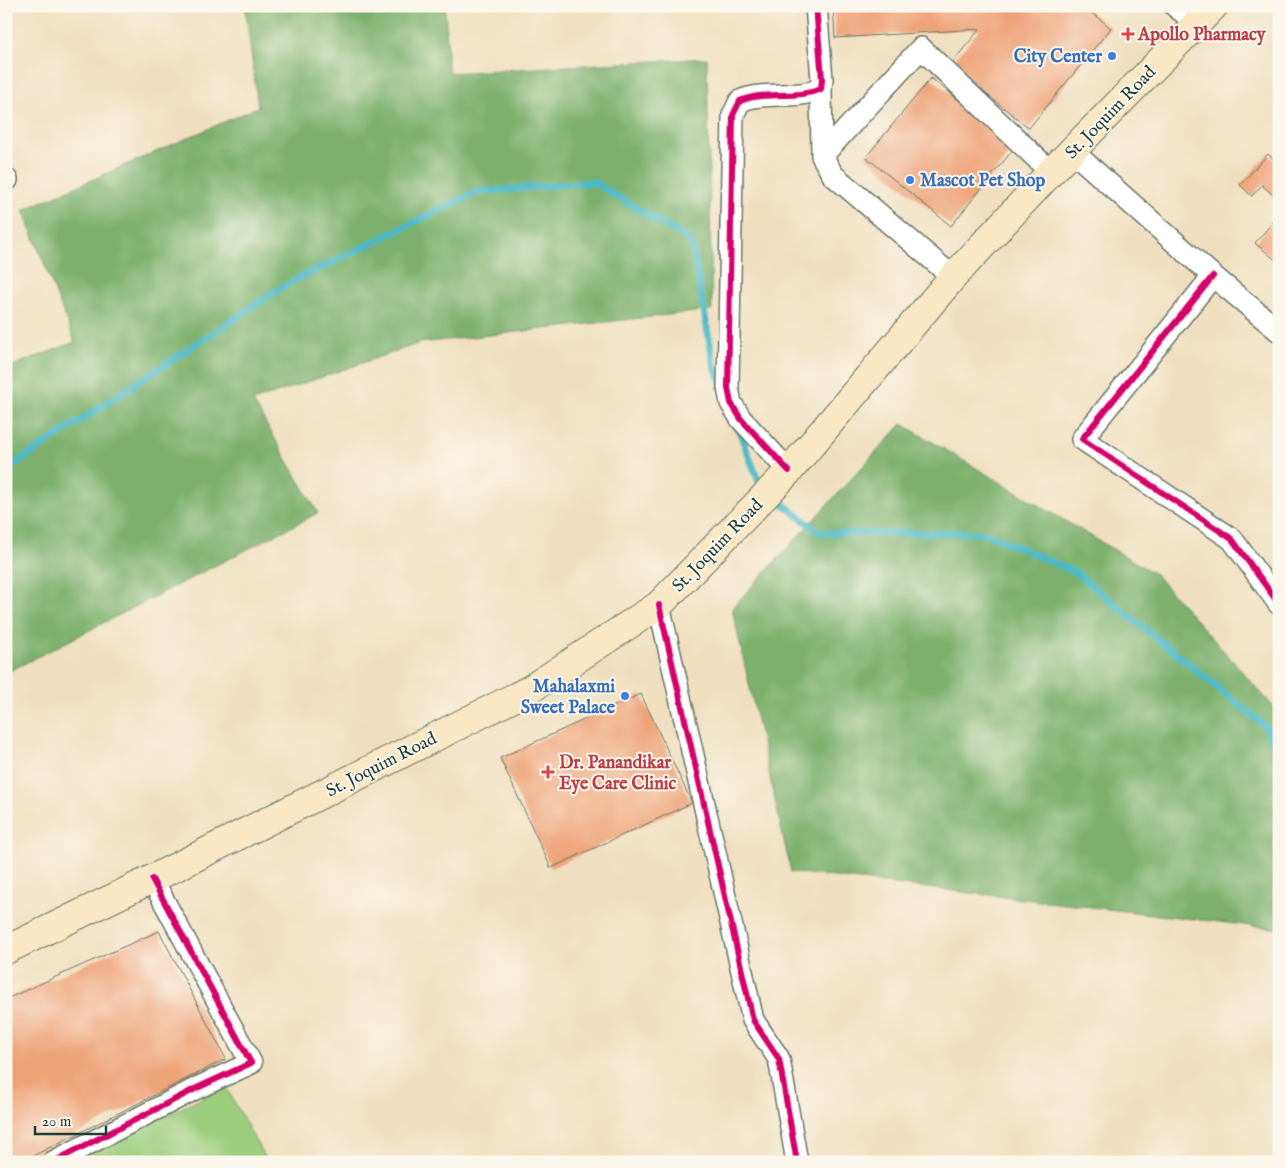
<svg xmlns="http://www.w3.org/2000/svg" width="1285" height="1168" viewBox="0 0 1285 1168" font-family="'IM FELL English',serif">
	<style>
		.green { fill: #9bcd7d; stroke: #5d8558 }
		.forest { fill: #7cb06c; stroke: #4e7650 }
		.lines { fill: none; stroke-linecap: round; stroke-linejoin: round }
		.stream { stroke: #4cb9c6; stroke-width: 7 }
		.building { fill: #eea277 }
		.minor-casing { stroke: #687665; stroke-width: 24 }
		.secondary-casing { stroke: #687665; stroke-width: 30 }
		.minor { stroke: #fff; stroke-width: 21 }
		.secondary { stroke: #fae7c3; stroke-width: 28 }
		.cycleway-casing { stroke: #fbf7ec; stroke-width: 9 }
		.cycleway { stroke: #d6006c; stroke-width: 6 }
		.health-dot { fill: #e0444e; stroke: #fbf7ec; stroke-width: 2 }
		.shop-dot { fill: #3f7fe0; stroke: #fbf7ec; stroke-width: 2 }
		.labels { text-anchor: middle; stroke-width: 4; stroke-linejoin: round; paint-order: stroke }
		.health-label { font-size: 18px; font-weight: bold; fill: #be3a42; stroke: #fbf7ec; text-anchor: start }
		.shop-label { font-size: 18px; font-weight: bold; fill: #366cbe; stroke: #fbf7ec; text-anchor: end }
		.street-label { font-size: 18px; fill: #1f3d34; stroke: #fbf7ec }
	</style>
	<rect width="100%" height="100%" fill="#fbf7ec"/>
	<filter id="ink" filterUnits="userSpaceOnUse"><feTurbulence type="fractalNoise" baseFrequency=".02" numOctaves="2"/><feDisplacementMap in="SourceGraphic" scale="10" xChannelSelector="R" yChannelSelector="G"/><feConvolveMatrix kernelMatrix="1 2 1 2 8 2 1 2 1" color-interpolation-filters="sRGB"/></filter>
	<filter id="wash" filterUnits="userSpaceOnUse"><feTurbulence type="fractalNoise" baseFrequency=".0096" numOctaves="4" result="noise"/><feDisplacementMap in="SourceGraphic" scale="20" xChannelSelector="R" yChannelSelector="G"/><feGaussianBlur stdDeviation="1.12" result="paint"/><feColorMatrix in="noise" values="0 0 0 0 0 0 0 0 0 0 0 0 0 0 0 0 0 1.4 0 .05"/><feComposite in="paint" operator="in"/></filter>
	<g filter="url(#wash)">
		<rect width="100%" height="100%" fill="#f0dfbf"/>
		<path class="green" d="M 226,1087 L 267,1162 L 69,1162 Z"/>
		<path class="forest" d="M 245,6 L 445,6 L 449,73 L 707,58 L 712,310 L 420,343 L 253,401 L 318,513 L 6,673 L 6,368 L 75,342 L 23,210 L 258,107 Z
			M 902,424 L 1155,574 L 1279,713 L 1279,929 L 791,872 L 732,608 Z"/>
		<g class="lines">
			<path class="stream" d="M 737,426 L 761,487 L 764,489
				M 6,470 L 287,284 L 477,192 L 593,182 L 691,241 L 714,365 L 721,383
				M 773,496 L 820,533 L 985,533 L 1075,572 L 1265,726 L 1279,755"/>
		</g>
		<g id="blocks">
			<path class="building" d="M 833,6 L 1083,6 L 1111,28 L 1029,128 L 950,65 L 980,29 L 835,38 Z
				M 931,78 L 1016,146 L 951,226 L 866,157 Z
				M 1268,154 L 1279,164 L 1279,188 L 1273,195 L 1262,185 L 1252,196 L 1240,185 Z
				M 1279,215 L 1279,263 L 1255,243 Z
				M 641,694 L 692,803 L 551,868 L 500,758 Z
				M 159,931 L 226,1059 L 21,1162 L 6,1162 L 6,999 Z"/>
		</g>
	</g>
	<g filter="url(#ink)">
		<use href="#blocks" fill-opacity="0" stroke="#687665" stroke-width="1"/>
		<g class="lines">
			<g class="minor-casing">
				<path id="minor" d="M 1175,6 L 1197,23
					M 821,89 L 822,156 L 833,175 L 953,277
					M 1072,151 L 1213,276 L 1279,331
					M 822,156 L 921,48 L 1051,172
					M 6,180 L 7,180
					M 1213,276 L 1082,439 L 1232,539 L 1279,604
					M 789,471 L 741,419 L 731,403 L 728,388 L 733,115 L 740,101 C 766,90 795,100 821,89 L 822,79 L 816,6
					M 659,605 L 753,1020 L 779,1059 L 797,1162
					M 53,1162 L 197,1088 L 251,1063 L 152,879"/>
			</g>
			<g class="secondary-casing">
				<path id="secondary" d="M 6,950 L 152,879 L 529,690 L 659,605 L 789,471 L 953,277 L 1051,172 L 1214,6"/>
			</g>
			<use href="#minor" class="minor"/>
			<use href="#secondary" class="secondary"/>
			<g class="cycleway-casing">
				<path id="cycleway" d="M 1213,276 L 1082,439 L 1232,539 L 1279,604
					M 789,471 L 741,419 L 731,403 L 728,388 L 733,115 L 740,101 C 766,90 795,100 821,89 L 822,79 L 816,6
					M 659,605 L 753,1020 L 779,1059 L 797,1162
					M 53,1162 L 197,1088 L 251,1063 L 152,879"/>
			</g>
			<use href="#cycleway" class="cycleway"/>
		</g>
	</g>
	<g class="health-dot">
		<path d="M1125.5 26.5h5v5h5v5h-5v5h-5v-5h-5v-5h5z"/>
		<path d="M545.5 764.5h5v5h5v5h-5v5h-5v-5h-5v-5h5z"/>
	</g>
	<g class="shop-dot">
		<circle cx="1112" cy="56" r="5"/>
		<circle cx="910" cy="180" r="5"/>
		<circle cx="625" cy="696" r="5"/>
	</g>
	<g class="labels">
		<g class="health-label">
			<text x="1138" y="40">Apollo Pharmacy</text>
			<text x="559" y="768">Dr. Panandikar<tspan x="559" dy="21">Eye Care Clinic</tspan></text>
		</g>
		<g class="shop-label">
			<text x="1102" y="62">City Center</text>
			<text x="920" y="186" text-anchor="start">Mascot Pet Shop</text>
			<text x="615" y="692">Mahalaxmi<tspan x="615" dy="21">Sweet Palace</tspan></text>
		</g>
		<g class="street-label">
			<text transform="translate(1110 112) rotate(-46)" y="6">St. Joquim Road</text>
			<text transform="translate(717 545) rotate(-46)" y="6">St. Joquim Road</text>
			<text transform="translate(381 764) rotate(-27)" y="6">St. Joquim Road</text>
		</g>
	</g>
	<rect width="1285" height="1168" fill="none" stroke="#fbf7ec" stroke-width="25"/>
	<path d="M35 1126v8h71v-8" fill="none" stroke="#1f3d34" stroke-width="2.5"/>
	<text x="42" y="1126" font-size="15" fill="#1f3d34" stroke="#fbf7ec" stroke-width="4" paint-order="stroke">20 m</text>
</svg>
